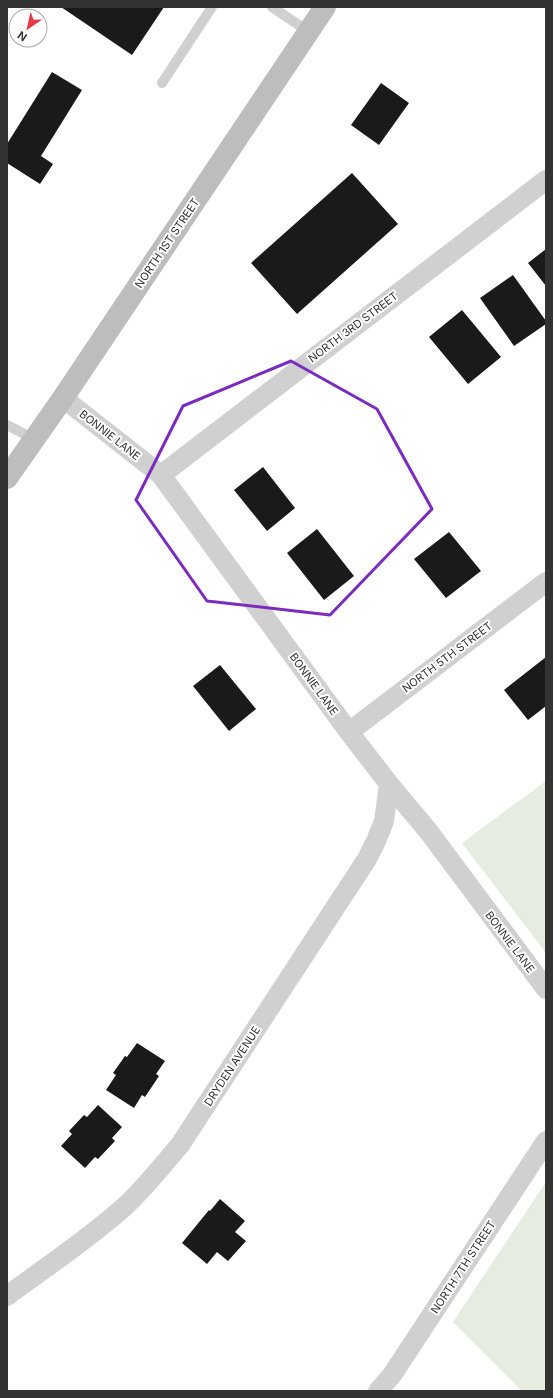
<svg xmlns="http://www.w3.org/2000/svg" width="553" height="1398" viewBox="0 0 553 1398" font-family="Inter,sans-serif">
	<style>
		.green { fill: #e6ecdf }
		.building { fill: #1a1a1a }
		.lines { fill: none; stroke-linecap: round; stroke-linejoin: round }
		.service { stroke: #d0d0d0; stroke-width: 10 }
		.minor { stroke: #d0d0d0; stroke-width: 20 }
		.secondary { stroke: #bdbdbd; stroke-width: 22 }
		.marked { fill: none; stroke: #7b2cbf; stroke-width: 3; stroke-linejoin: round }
		.labels { text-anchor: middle; stroke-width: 4; stroke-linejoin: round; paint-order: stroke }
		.street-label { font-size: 11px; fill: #333; stroke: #fff }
	</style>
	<rect width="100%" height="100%" fill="#fff"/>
	<path class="green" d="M 546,781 L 546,953 L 462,843 Z
		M 546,1182 L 546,1391 L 522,1391 L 453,1322 Z"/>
	<path class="building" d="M 61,7 L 164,7 L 132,55 Z
		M 52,72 L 82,90 L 41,156 L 53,164 L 40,184 L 7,163 L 7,144 Z
		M 381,83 L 409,103 L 379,145 L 351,125 Z
		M 352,173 L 398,224 L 297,314 L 251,263 Z
		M 546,249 L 546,286 L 528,263 Z
		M 513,275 L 546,321 L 546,324 L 514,346 L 480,298 Z
		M 462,310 L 501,357 L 468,384 L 429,337 Z
		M 263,467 L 295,508 L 267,531 L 234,490 Z
		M 317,529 L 354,576 L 324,600 L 287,553 Z
		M 449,532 L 481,571 L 446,598 L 414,559 Z
		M 546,657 L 546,706 L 528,720 L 504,690 Z
		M 220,665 L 256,709 L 229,731 L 193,686 Z
		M 137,1043 L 165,1061 L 156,1074 L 159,1076 L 145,1097 L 142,1095 L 134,1108 L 106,1090 L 116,1075 L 113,1073 L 125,1056 L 127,1057 Z
		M 98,1105 L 122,1127 L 112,1138 L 115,1141 L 98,1159 L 95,1157 L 85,1168 L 61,1146 L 72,1134 L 69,1131 L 84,1115 L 87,1117 Z
		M 220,1199 L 245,1221 L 235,1232 L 246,1241 L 228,1261 L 217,1252 L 207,1264 L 182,1243 L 209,1210 L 210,1211 Z"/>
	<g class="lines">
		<path class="service" d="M 272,7 L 309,32
			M 162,83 L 212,7
			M 7,425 L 34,439"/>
		<path class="minor" d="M 63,398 L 161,475 L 349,732 L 389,784 L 429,832 L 546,989
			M 161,475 L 546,180
			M 349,732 L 546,582
			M 7,1296 C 46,1267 87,1240 123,1208 C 144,1189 162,1166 180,1145 L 367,859 L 376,841 L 384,821 L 389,784
			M 378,1391 L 392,1375 L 546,1141"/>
		<path class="secondary" d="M 7,478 L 63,398 L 325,7"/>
	</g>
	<path class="marked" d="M 291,361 L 377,409 L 432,509 L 330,615 L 207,601 L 136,500 L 183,406 Z"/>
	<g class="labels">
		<g class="street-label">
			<text transform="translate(167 243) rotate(-56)" y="4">NORTH 1ST STREET</text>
			<text transform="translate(353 327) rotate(-37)" y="4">NORTH 3RD STREET</text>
			<text transform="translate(110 435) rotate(38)" y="4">BONNIE LANE</text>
			<text transform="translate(447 657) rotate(-37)" y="4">NORTH 5TH STREET</text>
			<text transform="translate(314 684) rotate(54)" y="4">BONNIE LANE</text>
			<text transform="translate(510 942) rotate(53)" y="4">BONNIE LANE</text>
			<text transform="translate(232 1066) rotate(-57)" y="4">DRYDEN AVENUE</text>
			<text transform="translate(463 1267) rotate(-57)" y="4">NORTH 7TH STREET</text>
		</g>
	</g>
	<rect width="553" height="1398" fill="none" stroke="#333333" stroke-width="16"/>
	<g transform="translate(28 28) rotate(214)"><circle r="19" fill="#ffffff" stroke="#adadad"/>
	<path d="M0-3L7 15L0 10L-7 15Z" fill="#e63946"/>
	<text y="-6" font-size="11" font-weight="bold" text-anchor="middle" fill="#333333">N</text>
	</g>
</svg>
